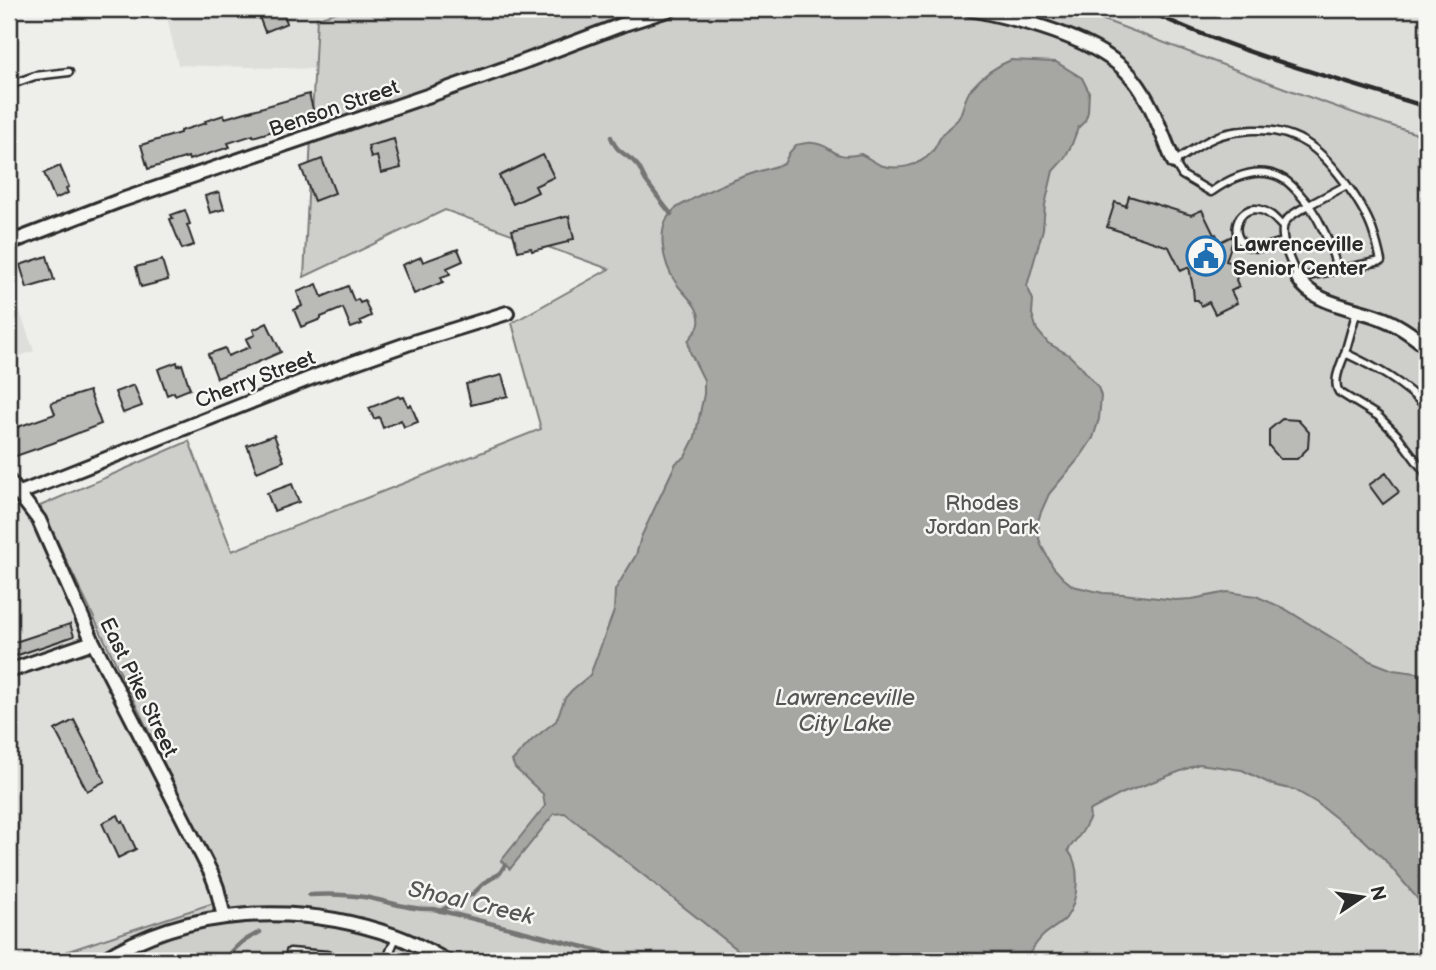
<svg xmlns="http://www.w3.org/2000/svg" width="1436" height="970" viewBox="0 0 1436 970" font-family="'Balsamiq Sans',sans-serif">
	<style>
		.built { fill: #dededb }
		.green { fill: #cececa; stroke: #7c7c7a; stroke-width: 2 }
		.water { fill: #a6a6a3; stroke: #757573; stroke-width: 2 }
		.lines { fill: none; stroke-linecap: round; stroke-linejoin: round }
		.stream { stroke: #757573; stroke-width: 4.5 }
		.building { fill: #babab7; stroke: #2b2b2b; stroke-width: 2 }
		.lane-casing { stroke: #2b2b2b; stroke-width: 11 }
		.street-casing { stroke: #2b2b2b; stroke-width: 18 }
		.lane { stroke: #f6f6f2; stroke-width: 6 }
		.street { stroke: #f6f6f2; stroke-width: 12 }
		.rail { stroke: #2b2b2b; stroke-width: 4.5 }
		.labels { text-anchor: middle; stroke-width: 5; stroke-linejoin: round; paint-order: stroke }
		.street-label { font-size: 21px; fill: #2b2b2b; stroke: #f6f6f2 }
		.poi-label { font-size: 21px; font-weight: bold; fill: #2b2b2b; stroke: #f6f6f2; text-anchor: start }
		.park-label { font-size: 21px; fill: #545453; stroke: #f6f6f2 }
		.water-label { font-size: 23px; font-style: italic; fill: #565655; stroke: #f6f6f2 }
	</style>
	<rect width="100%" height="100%" fill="#eeeeea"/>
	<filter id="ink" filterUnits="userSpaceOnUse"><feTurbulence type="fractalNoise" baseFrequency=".0143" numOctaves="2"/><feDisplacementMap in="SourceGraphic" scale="14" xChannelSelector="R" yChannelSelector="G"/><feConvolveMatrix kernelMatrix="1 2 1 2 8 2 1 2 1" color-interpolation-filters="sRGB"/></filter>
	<g filter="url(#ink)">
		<path class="built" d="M 165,9 L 606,9 L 312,69 L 178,65 Z
			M 1074,9 L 1427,9 L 1427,137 L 1267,82 L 1182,48 Z
			M 9,281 L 34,351 L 9,360 Z
			M 9,489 L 36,526 L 107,685 L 198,861 L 209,884 L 212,896 L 209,905 L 38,961 L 9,961 Z"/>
		<path class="green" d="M 347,9 L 1074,9 C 1192,52 1308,100 1427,137 L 1427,961 L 38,961 L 229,898 L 40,506 L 189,441 L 232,551 L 541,429 L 512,323 L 609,269 L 445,210 L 304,277 L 317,18 Z"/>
		<path class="water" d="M 1011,60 L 1056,62 L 1082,78 L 1089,92 L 1088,112 L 1085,121 L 1078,128 L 1072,144 L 1064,159 L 1053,171 L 1045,205 L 1043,229 L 1027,286 L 1033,300 L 1032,314 L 1037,330 L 1048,343 L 1069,355 L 1082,368 L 1098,387 L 1101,396 L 1099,419 L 1093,438 L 1081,456 L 1049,494 L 1041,512 L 1038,521 L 1039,538 L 1041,545 L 1053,567 L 1063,578 L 1073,586 L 1103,593 L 1123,594 L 1175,600 L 1192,599 L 1228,592 L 1256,596 L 1285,609 L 1370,661 L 1393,670 L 1424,674 L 1427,677 L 1427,910 L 1384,859 L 1363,839 L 1317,803 L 1295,790 L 1273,785 L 1242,770 L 1199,764 L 1121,794 L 1089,811 L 1090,817 L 1082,832 L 1068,850 C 1081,866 1079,900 1066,918 C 1060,925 1051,929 1044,935 C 1036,942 1030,953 1024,961 L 752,961 L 565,813 L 554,814 L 510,869 L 501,861 L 545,806 L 543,794 L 515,768 L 512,761 L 532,740 L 556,721 L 565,698 L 572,690 L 590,675 L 614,611 L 615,590 L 636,555 L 641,537 L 676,463 L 685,457 L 695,437 L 704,394 L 704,380 L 690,352 L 688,341 C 691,336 698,330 699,324 C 702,307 684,295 676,283 C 663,264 654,226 675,209 C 679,206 685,203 689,201 C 719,184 751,173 784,164 L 789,153 L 796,145 C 801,144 808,142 813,143 C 835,145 830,161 861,154 C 867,157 874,162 880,165 C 898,171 919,166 931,153 C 936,148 938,140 943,134 C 947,128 954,124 958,119 C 964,109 964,98 971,89 C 982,76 996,66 1011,60 Z"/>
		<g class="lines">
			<path class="stream" d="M 611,137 C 619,157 626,151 638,166 C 641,170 643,176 646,181 C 654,192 662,203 671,214
				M 309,895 C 327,894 345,894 364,897 C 387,901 409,910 434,909 L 604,952 L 622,961
				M 440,911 L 474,893 L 484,883 L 500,873 L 505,865
				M 222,961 L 242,942 L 260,932"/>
		</g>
		<path class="building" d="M 256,9 L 282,9 L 287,23 L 265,32 Z
			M 309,94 L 314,113 L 289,121 L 290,126 L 253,137 L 253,135 L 228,143 L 230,147 L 189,160 L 188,157 L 148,169 L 141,145 L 180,133 L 180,131 L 206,123 L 205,121 L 224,115 L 225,118 Z
			M 394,139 L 401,168 L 381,173 L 377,156 L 371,158 L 368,146 Z
			M 543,155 L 554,177 L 535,186 L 538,192 L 513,204 L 499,176 Z
			M 322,159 L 335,193 L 314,201 L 301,167 Z
			M 60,166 L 69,187 L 66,188 L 68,193 L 55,199 L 44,173 Z
			M 219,192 L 224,209 L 210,213 L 205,196 Z
			M 1129,196 L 1191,215 L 1202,210 L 1214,235 L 1216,234 L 1220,242 L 1232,236 L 1233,240 L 1226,261 L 1234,263 L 1231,271 L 1238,274 L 1236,280 L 1239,287 L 1231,291 L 1237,303 L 1215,314 L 1209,302 L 1201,306 L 1198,300 L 1194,300 L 1193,288 L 1189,267 L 1181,271 L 1169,247 L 1107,227 L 1115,202 L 1126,206 Z
			M 185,210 L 190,224 L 187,225 L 194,245 L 182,249 L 170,219 L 173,218 L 171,215 Z
			M 569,216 L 574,239 L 568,240 L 568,242 L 532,251 L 531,248 L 518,251 L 512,230 L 562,217 L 562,218 Z
			M 458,249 L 463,261 L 447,268 L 450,274 L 441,277 L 443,282 L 414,294 L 402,265 L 421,257 L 423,262 Z
			M 47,256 L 54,280 L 27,288 L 20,265 Z
			M 162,260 L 168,280 L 141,287 L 136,267 Z
			M 317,284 L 322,297 L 348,286 L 354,301 L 358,299 L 360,303 L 365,301 L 371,316 L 360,321 L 362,324 L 351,328 L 343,308 L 321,317 L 321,319 L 301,327 L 294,310 L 302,306 L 297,292 Z
			M 267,323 L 281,352 L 249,366 L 217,378 L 208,354 L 225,348 L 228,356 L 250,347 L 246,339 L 255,335 L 253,330 Z
			M 177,362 L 178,366 L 182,364 L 190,389 L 175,395 L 174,392 L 167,395 L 158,369 Z
			M 502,375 L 508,396 L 471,405 L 466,384 Z
			M 134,385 L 142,406 L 123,413 L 115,392 Z
			M 89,391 L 101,424 L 53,443 L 13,457 L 9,443 L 9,430 L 55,414 L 51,403 Z
			M 399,396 L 400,398 L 404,397 L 408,406 L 411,405 L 418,422 L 404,427 L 401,420 L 383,428 L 379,417 L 374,419 L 369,408 Z
			M 1282,419 L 1298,420 L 1309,432 L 1308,448 L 1297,459 L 1280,459 L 1269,446 L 1269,430 Z
			M 274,435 L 284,461 L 257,472 L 247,445 Z
			M 1386,473 L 1399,492 L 1383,504 L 1369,485 Z
			M 292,484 L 299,502 L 274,511 L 267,493 Z
			M 70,624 L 74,636 L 9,658 L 9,644 Z
			M 74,720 L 105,781 L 87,791 L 55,730 Z
			M 118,815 L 121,822 L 123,821 L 136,849 L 118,858 L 102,823 Z"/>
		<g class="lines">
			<g class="lane-casing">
				<path id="lane" d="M 9,85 L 35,76 L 69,72
					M 1283,227 C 1277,221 1270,212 1261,210 C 1236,203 1226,241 1251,247 C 1261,250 1274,244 1284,242
					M 1337,270 L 1298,278 C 1292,265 1277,236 1285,222 C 1290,215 1301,209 1309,205 C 1322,224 1332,247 1337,270 L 1381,261 C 1379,252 1377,243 1374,235 C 1369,218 1359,202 1349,188 C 1324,152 1299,128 1253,130 C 1240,131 1227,132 1216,137 C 1201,143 1188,153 1174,162 L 1182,175 L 1211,192 C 1232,177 1260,164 1285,180 C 1294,186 1301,196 1309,205 L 1347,185
					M 1357,310 L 1345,353 C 1375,367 1404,383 1427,408
					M 9,322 L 10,322
					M 1345,353 C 1341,365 1332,381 1339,392 L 1378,416 L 1397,435 L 1427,475
					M 289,961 L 290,952 L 327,955 L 354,961
					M 386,961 L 396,937"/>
			</g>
			<g class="street-casing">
				<path id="street" d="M 970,9 C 1020,19 1103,39 1134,80 C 1153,104 1162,135 1174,162
					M 9,243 L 119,201 L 433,94 L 523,62 L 621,25 L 671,9
					M 1298,278 C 1314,305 1354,307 1381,318 C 1398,324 1413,335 1427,347
					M 9,481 L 39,520 L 93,642 L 212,875 L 217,888 L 224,917
					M 20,493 L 316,376 L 407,344 L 507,313
					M 9,671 L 93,642
					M 101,961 C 188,906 300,902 395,936 C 413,942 430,952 447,961"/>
			</g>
			<use href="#lane" class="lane"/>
			<use href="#street" class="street"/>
			<path class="rail" d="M 1144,9 C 1235,52 1332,78 1427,107"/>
		</g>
	</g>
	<defs>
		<g id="civic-ring" transform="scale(2.0125)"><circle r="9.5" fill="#f6f6f2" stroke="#1f6fb2" stroke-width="1.5"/><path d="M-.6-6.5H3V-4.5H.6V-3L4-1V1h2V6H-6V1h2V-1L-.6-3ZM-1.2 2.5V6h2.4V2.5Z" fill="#1f6fb2"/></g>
	</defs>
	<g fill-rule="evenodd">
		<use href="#civic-ring" x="1206" y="256"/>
	</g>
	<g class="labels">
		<g class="street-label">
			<text transform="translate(334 108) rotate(-19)" y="7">Benson Street</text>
			<text transform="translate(255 379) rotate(-21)" y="7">Cherry Street</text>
			<text transform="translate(139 687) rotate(64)" y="7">East Pike Street</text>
		</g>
		<g class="poi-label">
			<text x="1233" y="251">Lawrenceville<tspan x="1233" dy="24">Senior Center</tspan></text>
		</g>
		<g class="park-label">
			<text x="982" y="510">Rhodes<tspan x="982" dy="24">Jordan Park</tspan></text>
		</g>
		<g class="water-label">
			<text x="845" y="705">Lawrenceville<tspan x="845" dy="26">City Lake</tspan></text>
			<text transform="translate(471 902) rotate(13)" y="8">Shoal Creek</text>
		</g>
	</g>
	<rect width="1436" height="970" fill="none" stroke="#f6f6f2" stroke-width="35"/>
	<rect x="18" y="18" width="1401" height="935" fill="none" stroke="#2b2b2b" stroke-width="2.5" filter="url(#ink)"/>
	<g transform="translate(1362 897) rotate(77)" stroke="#f6f6f2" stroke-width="5" paint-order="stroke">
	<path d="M0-5L12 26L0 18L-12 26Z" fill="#2b2b2b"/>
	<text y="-10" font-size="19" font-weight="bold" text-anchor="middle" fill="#2b2b2b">N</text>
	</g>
</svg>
